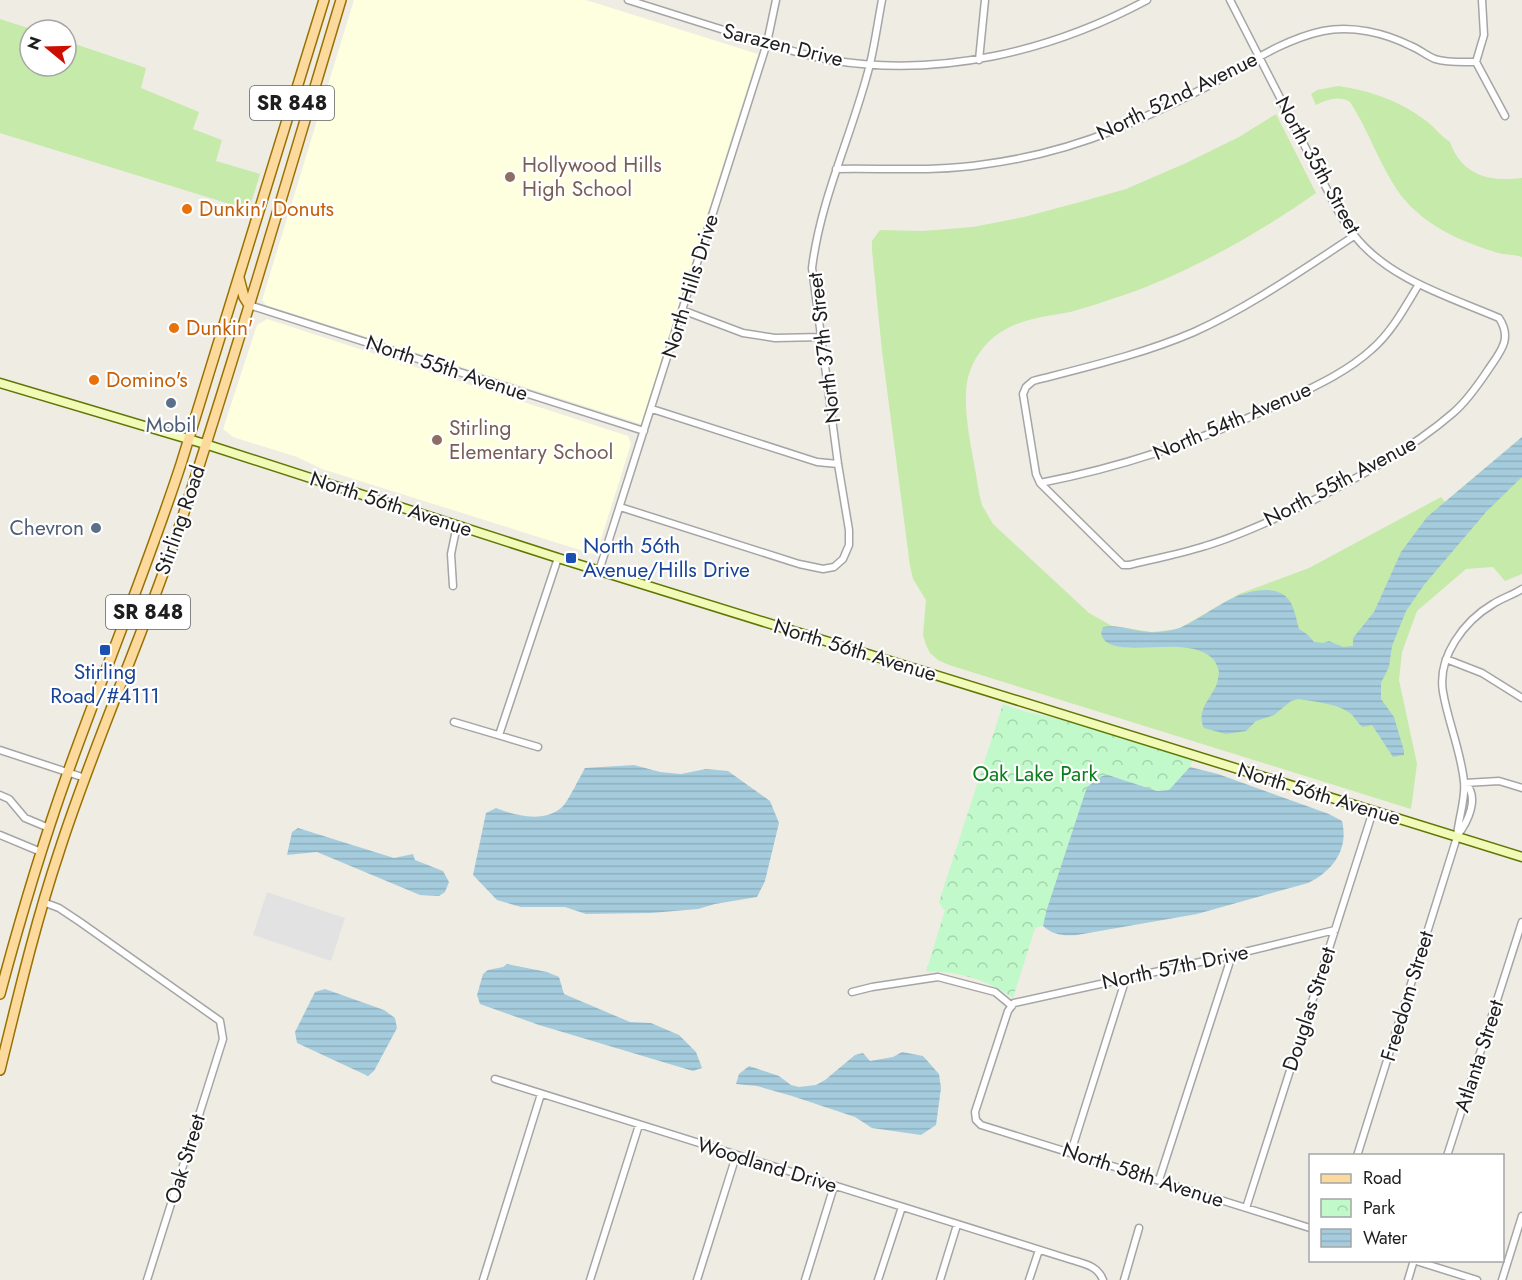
<svg xmlns="http://www.w3.org/2000/svg" width="1522" height="1280" viewBox="0 0 1522 1280" font-family="Jost,sans-serif">
	<style>
		.education { fill: #fdffde }
		.grass { fill: #c5eaaa }
		.park { fill: url(#park-crowns) }
		.parking { fill: #e2e2e2 }
		.water { fill: url(#water-rules) }
		.lines { fill: none; stroke-linecap: round; stroke-linejoin: round }
		.street-casing { stroke: #a5a5a5; stroke-width: 9 }
		.secondary-casing { stroke: #627605; stroke-width: 11 }
		.primary-casing { stroke: #997100; stroke-width: 12 }
		.street { stroke: #fff; stroke-width: 6 }
		.secondary { stroke: #f2fab8; stroke-width: 8 }
		.primary { stroke: #fcda9d; stroke-width: 9 }
		.education-dot { fill: #8d6e63; stroke: #fff; stroke-width: 2 }
		.food-dot { fill: #e8710a; stroke: #fff; stroke-width: 2 }
		.service-dot { fill: #5c6f8a; stroke: #fff; stroke-width: 2 }
		.transit-dot { fill: #1a4fb4; stroke: #fff; stroke-width: 2 }
		.labels { text-anchor: middle; stroke-width: 4.5; stroke-linejoin: round; paint-order: stroke }
		.shield { fill: #fff; stroke: #626262; stroke-width: 1.5 }
		.shield-label { font-size: 20px; font-weight: bold; fill: #1e1e1e }
		.street-label { font-size: 21px; fill: #1e1e1e; stroke: #fff }
		.education-label { font-size: 21px; fill: #785e54; stroke: #fff; text-anchor: start }
		.food-label { font-size: 21px; fill: #c56008; stroke: #fff; text-anchor: start }
		.service-label { font-size: 21px; fill: #4e5e75; stroke: #fff }
		.transit-label { font-size: 21px; fill: #164399; stroke: #fff; text-anchor: start }
		.park-label { font-size: 21px; fill: #0b7d1d; stroke: #fff }
	</style>
	<defs>
		<pattern id="park-crowns" width="20" height="18" patternUnits="userSpaceOnUse" patternTransform="scale(1.5)"><rect width="20" height="18" fill="#c1f9ca"/><path d="M2 6a3 3 0 1 1 6 0M12 15a3 3 0 1 1 6 0" fill="none" stroke="#a5d5ad"/></pattern>
		<pattern id="water-rules" width="6" height="5" patternUnits="userSpaceOnUse" patternTransform="scale(1.5)"><rect width="6" height="5" fill="#a5ccdd"/><path d="M0 2.5h6" fill="none" stroke="#8eafbd"/></pattern>
	</defs>
	<rect width="100%" height="100%" fill="#efece4"/>
	<path class="education" d="M 354,0 L 586,0 L 758,54 L 641,424 L 266,305 L 262,300 Z
		M 267,319 L 628,436 L 631,444 L 596,555 L 322,469 L 297,457 L 233,437 L 223,429 L 257,325 Z"/>
	<path class="grass" d="M 0,19 L 34,30 L 30,30 L 30,66 L 66,66 L 66,41 L 146,68 L 141,88 L 199,112 L 193,129 L 222,140 L 216,161 L 260,174 L 249,210 L 0,133 Z
		M 1338,86 C 1371,91 1398,100 1425,120 C 1435,127 1440,136 1450,142 C 1462,176 1490,182 1522,178 L 1522,257 C 1513,254 1503,255 1495,252 C 1453,239 1412,219 1391,180 C 1376,155 1366,126 1350,102 C 1338,95 1327,100 1316,105 L 1311,94 L 1317,90 Z
		M 1276,114 L 1316,193 C 1259,233 1192,271 1127,294 C 1108,300 1089,307 1070,312 C 1049,316 1027,318 1008,328 C 990,337 977,352 970,371 C 958,401 975,460 979,493 L 982,505 L 993,524 L 1089,613 L 1112,626 L 1152,632 L 1178,629 L 1239,594 L 1309,568 L 1441,497 L 1445,502 L 1522,437 L 1522,574 L 1505,581 L 1493,567 L 1466,569 L 1417,611 L 1402,652 L 1399,680 L 1417,764 L 1411,809 L 949,665 L 938,660 L 930,653 L 926,645 L 923,635 L 926,600 L 913,579 L 910,566 L 882,351 L 872,250 L 872,241 L 880,230 L 923,231 L 973,227 L 1024,217 L 1080,202 L 1126,189 L 1186,163 L 1239,137 Z"/>
	<path class="park" d="M 1003,704 L 1023,711 L 1076,723 L 1193,759 L 1190,767 L 1170,790 L 1157,791 L 1108,775 L 1046,912 L 1043,926 L 1035,928 L 1013,998 C 988,980 956,970 926,972 L 945,910 L 942,908 L 939,902 Z"/>
	<path class="parking" d="M 267,892 L 345,918 L 331,961 L 253,935 Z"/>
	<path class="water" d="M 1522,437 L 1522,477 L 1486,512 L 1424,585 L 1406,611 L 1392,646 L 1389,667 L 1381,683 L 1381,699 L 1394,717 L 1404,751 L 1404,755 L 1393,757 L 1372,725 L 1363,727 C 1357,723 1355,717 1350,713 C 1336,703 1315,702 1298,699 L 1291,701 L 1274,715 L 1256,721 L 1246,731 L 1226,734 L 1204,728 C 1196,712 1209,700 1216,686 C 1218,682 1218,677 1219,672 C 1218,668 1216,662 1213,659 C 1189,634 1124,658 1105,641 C 1103,639 1102,636 1101,633 L 1103,627 C 1118,624 1133,631 1149,632 C 1157,633 1168,631 1176,629 C 1183,627 1190,623 1197,619 C 1220,605 1241,589 1268,590 C 1292,591 1294,609 1299,629 L 1308,635 L 1314,642 L 1323,643 L 1329,641 L 1343,647 L 1353,646 L 1353,638 L 1374,612 L 1401,552 L 1427,517 Z
		M 634,765 L 660,772 L 681,774 L 706,769 L 728,771 L 770,801 L 779,823 L 765,881 L 757,897 L 715,904 L 698,909 L 651,913 L 586,914 L 565,907 L 521,907 L 497,900 L 473,875 L 486,813 L 496,808 C 515,816 547,824 564,805 C 569,799 580,777 585,768 Z
		M 1190,767 L 1218,774 L 1329,814 L 1342,821 C 1349,849 1333,871 1308,883 L 1197,914 L 1077,935 C 1063,936 1053,935 1043,926 L 1046,912 L 1087,787 L 1102,776 L 1108,775 L 1157,791 L 1169,790 Z
		M 298,828 L 394,858 L 413,854 L 415,860 L 443,871 L 449,882 L 445,892 L 439,896 L 420,895 L 317,852 L 287,855 L 292,832 Z
		M 507,964 L 547,972 L 559,977 L 564,994 L 630,1022 L 651,1023 L 679,1035 L 696,1052 L 702,1068 L 693,1071 L 539,1025 L 480,1004 L 477,995 L 483,974 L 488,970 L 503,967 Z
		M 325,989 L 384,1010 L 395,1018 L 397,1028 L 374,1071 L 368,1076 L 297,1043 L 295,1032 L 315,992 Z
		M 902,1052 L 923,1056 L 939,1074 L 941,1088 L 936,1125 L 921,1135 L 872,1128 L 855,1117 L 792,1096 L 757,1086 L 736,1084 L 739,1074 L 749,1066 L 779,1076 L 791,1085 L 799,1087 L 816,1085 L 825,1080 L 855,1055 L 863,1053 L 870,1061 L 893,1057 Z"/>
	<g class="lines">
		<g class="street-casing">
			<path id="street" d="M 628,0 C 667,12 707,25 746,37 C 773,45 802,55 830,60 C 939,78 1050,52 1147,0
				M 1230,0 L 1338,211 C 1343,219 1348,227 1354,235 C 1388,279 1450,297 1499,318 C 1513,339 1500,352 1488,370 C 1478,385 1467,401 1453,413 C 1409,451 1357,478 1306,504 C 1273,520 1239,536 1205,546 C 1180,554 1154,559 1129,565 L 1123,565 L 1040,483 L 1036,474 L 1023,394 L 1026,387 L 1033,381 C 1087,367 1143,354 1194,332 C 1251,306 1302,270 1354,236
				M 979,60 L 985,0
				M 1476,62 L 1484,35 L 1482,0
				M 1476,62 L 1505,116
				M 836,169 C 885,168 937,172 986,164 C 1031,158 1075,146 1117,129 C 1148,116 1179,101 1208,86 C 1245,66 1281,40 1323,31 C 1352,25 1385,33 1411,46 C 1419,49 1427,56 1435,59 C 1448,63 1462,62 1476,62
				M 249,305 L 644,431
				M 682,310 L 743,333 L 775,338 L 822,337
				M 652,409 L 817,462 L 838,464
				M 1040,483 C 1128,466 1212,437 1293,397 C 1320,384 1349,370 1371,350 C 1392,332 1405,307 1419,284
				M 620,507 L 799,564 L 823,569 L 834,567 L 843,559 L 849,545 L 849,530 L 838,464 L 812,268 C 821,196 853,133 870,64 C 875,43 878,21 882,0
				M 599,571 L 767,43 L 776,0
				M 453,586 L 451,554 L 457,525
				M 1446,659 L 1482,673 L 1522,698
				M 454,722 L 538,747
				M 499,735 L 558,558
				M 0,750 L 85,778
				M 1465,783 L 1499,781 L 1522,788
				M 0,795 L 9,799 L 25,818 L 49,828
				M 0,835 L 41,852
				M 1457,836 C 1468,822 1480,797 1465,783
				M 43,902 L 59,908 L 80,922 L 220,1021 L 223,1039 L 147,1280
				M 852,992 L 872,987 L 938,977 L 995,992 L 1012,1006
				M 495,1079 L 1072,1260 C 1085,1264 1098,1266 1103,1280
				M 1071,1152 L 1126,978
				M 1357,1156 L 1457,837 C 1458,819 1466,800 1464,782 C 1461,751 1448,722 1443,692 C 1437,657 1464,621 1493,604 C 1502,598 1513,595 1522,589
				M 1447,1156 L 1522,922
				M 1159,1180 L 1232,955
				M 1246,1208 L 1373,811
				M 1310,1228 L 981,1125 L 976,1120 L 975,1112 L 1008,1011 L 1014,1003 L 1232,955 L 1335,930
				M 1413,1260 L 1477,1280
				M 483,1280 L 541,1094
				M 590,1280 L 639,1125
				M 697,1280 L 736,1156
				M 805,1280 L 834,1186
				M 878,1280 L 902,1207
				M 940,1280 L 957,1225
				M 1029,1280 L 1039,1250
				M 1124,1280 L 1139,1228
				M 1408,1280 L 1414,1260
				M 1502,1280 L 1522,1216"/>
		</g>
		<g class="secondary-casing">
			<path id="secondary" d="M 0,383 L 205,444 L 558,558 L 1522,857"/>
		</g>
		<g class="primary-casing">
			<path id="primary" d="M 239,278 L 244,297 L 249,305
				M 0,994 C 20,919 42,845 68,772 C 105,669 147,568 181,464 L 324,0
				M 0,1070 C 18,997 35,924 59,852 C 93,746 139,645 175,540 C 234,361 287,180 341,0"/>
		</g>
		<use href="#street" class="street"/>
		<use href="#secondary" class="secondary"/>
		<use href="#primary" class="primary"/>
	</g>
	<g class="education-dot">
		<circle cx="510" cy="177" r="6"/>
		<circle cx="437" cy="440" r="6"/>
	</g>
	<g class="food-dot">
		<circle cx="187" cy="209" r="6"/>
		<circle cx="174" cy="328" r="6"/>
		<circle cx="94" cy="380" r="6"/>
	</g>
	<g class="service-dot">
		<circle cx="171" cy="403" r="6"/>
		<circle cx="96" cy="528" r="6"/>
	</g>
	<g class="transit-dot">
		<rect x="565" y="552" width="12" height="12" rx="3"/>
		<rect x="99" y="644" width="12" height="12" rx="3"/>
	</g>
	<g class="labels">
		<g class="shield">
			<rect x="250" y="86" width="84" height="34" rx="4.5"/>
			<rect x="106" y="595" width="84" height="34" rx="4.5"/>
		</g>
		<g class="shield-label">
			<text x="292" y="110">SR 848</text>
			<text x="148" y="619">SR 848</text>
		</g>
		<g class="street-label">
			<text transform="translate(783 45) rotate(14)" y="7">Sarazen Drive</text>
			<text transform="translate(1177 96) rotate(-26)" y="7">North 52nd Avenue</text>
			<text transform="translate(1318 165) rotate(61)" y="7">North 35th Street</text>
			<text transform="translate(690 286) rotate(-73)" y="7">North Hills Drive</text>
			<text transform="translate(824 348) rotate(-97)" y="7">North 37th Street</text>
			<text transform="translate(447 368) rotate(18)" y="7">North 55th Avenue</text>
			<text transform="translate(1232 421) rotate(-23)" y="7">North 54th Avenue</text>
			<text transform="translate(1340 481) rotate(-28)" y="7">North 55th Avenue</text>
			<text transform="translate(391 504) rotate(18)" y="7">North 56th Avenue</text>
			<text transform="translate(180 520) rotate(-71)" y="7">Stirling Road</text>
			<text transform="translate(855 650) rotate(17)" y="7">North 56th Avenue</text>
			<text transform="translate(1319 794) rotate(17)" y="7">North 56th Avenue</text>
			<text transform="translate(1175 967) rotate(-12)" y="7">North 57th Drive</text>
			<text transform="translate(1407 996) rotate(-73)" y="7">Freedom Street</text>
			<text transform="translate(1309 1009) rotate(-72)" y="7">Douglas Street</text>
			<text transform="translate(1479 1056) rotate(-72)" y="7">Atlanta Street</text>
			<text transform="translate(185 1159) rotate(-73)" y="7">Oak Street</text>
			<text transform="translate(767 1165) rotate(17)" y="7">Woodland Drive</text>
			<text transform="translate(1143 1175) rotate(18)" y="7">North 58th Avenue</text>
		</g>
		<g class="education-label">
			<text x="522" y="172">Hollywood Hills<tspan x="522" dy="24">High School</tspan></text>
			<text x="449" y="435">Stirling<tspan x="449" dy="24">Elementary School</tspan></text>
		</g>
		<g class="food-label">
			<text x="199" y="216">Dunkin' Donuts</text>
			<text x="186" y="335">Dunkin'</text>
			<text x="106" y="387">Domino's</text>
		</g>
		<g class="service-label">
			<text x="171" y="432">Mobil</text>
			<text x="84" y="535" text-anchor="end">Chevron</text>
		</g>
		<g class="transit-label">
			<text x="583" y="553">North 56th<tspan x="583" dy="24">Avenue/Hills Drive</tspan></text>
			<text x="105" y="679" text-anchor="middle">Stirling<tspan x="105" dy="24">Road/#4111</tspan></text>
		</g>
		<g class="park-label">
			<text x="1035" y="781">Oak Lake Park</text>
		</g>
	</g>
	<rect x="1309" y="1154" width="195" height="108" fill="#ffffff" stroke="#a5a5a5" stroke-width="1.5"/>
	<rect x="1321" y="1174" width="30" height="9" fill="#fcda9d" stroke="#a5a5a5" stroke-width="1.5"/>
	<text x="1363" y="1184" font-size="18" fill="#1e1e1e">Road</text>
	<rect x="1321" y="1199" width="30" height="18" fill="url(#park-crowns)" stroke="#a5a5a5" stroke-width="1.5"/>
	<text x="1363" y="1214" font-size="18" fill="#1e1e1e">Park</text>
	<rect x="1321" y="1229" width="30" height="18" fill="url(#water-rules)" stroke="#a5a5a5" stroke-width="1.5"/>
	<text x="1363" y="1244" font-size="18" fill="#1e1e1e">Water</text>
	<g transform="translate(48 48) rotate(289)"><circle r="28" fill="#ffffff" stroke="#a5a5a5" stroke-width="1.5"/>
	<path d="M0-4.5L10 22L0 15L-10 22Z" fill="#cd0f00"/>
	<text y="-9" font-size="16" font-weight="bold" text-anchor="middle" fill="#1e1e1e">N</text>
	</g>
</svg>
